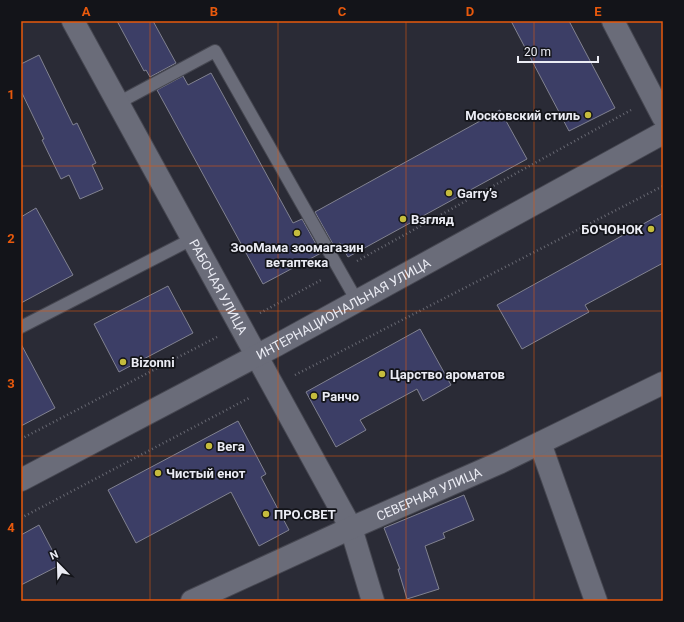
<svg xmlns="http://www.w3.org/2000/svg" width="684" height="622" viewBox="0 0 684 622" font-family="Roboto,sans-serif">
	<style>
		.building { fill: #3c3e66; stroke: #818290 }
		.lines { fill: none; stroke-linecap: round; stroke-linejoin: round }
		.service-casing { stroke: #464751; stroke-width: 14 }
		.minor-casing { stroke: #464751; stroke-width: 24 }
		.secondary-casing { stroke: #464751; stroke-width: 24 }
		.path { stroke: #686973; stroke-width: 2.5; stroke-dasharray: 1 3; stroke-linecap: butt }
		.service { stroke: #6a6c79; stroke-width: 12 }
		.minor { stroke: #6a6c79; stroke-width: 22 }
		.secondary { stroke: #6a6c79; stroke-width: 22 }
		.grid { fill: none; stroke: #e8590c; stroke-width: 1; stroke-opacity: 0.55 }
		.poi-dot { fill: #c5bc3d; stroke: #131419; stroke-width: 1.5 }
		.labels { text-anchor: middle; stroke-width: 3.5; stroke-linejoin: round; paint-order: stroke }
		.poi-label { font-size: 13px; font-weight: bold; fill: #ebecf4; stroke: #131419; text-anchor: start }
		.street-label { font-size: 13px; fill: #ebecf4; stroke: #131419 }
		.neatline { fill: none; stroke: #e8590c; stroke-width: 1.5 }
		.grid-label { font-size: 13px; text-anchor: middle; font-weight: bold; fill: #e8590c }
	</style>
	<rect width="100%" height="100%" fill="#2a2b36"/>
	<path class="building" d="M 117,21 L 153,21 L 176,63 L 150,77 L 146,70 L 144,71 Z
		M 511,21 L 569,21 L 615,108 L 569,131 Z
		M 39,55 L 73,125 L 77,123 L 96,163 L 92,165 L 103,189 L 80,199 L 69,175 L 61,179 L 42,140 L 44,139 L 21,91 L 21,64 Z
		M 211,73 L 293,223 L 302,219 L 321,253 L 263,284 L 157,90 L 183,76 L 188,85 Z
		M 500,110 L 527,159 L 348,257 L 340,243 L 334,246 L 315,212 Z
		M 36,208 L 73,275 L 21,303 L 21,217 Z
		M 663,213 L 663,263 L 585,305 L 589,312 L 522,349 L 497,305 Z
		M 168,286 L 193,333 L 119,372 L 94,324 Z
		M 420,329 L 451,385 L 423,401 L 417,389 L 360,420 L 366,430 L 336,447 L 306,392 Z
		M 21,344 L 55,408 L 21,426 Z
		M 238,421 L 266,474 L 261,477 L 289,530 L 259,546 L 231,492 L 136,543 L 108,490 Z
		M 464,495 L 474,520 L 443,533 L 445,538 L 425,546 L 439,589 L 407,599 L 398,569 L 400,569 L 384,528 Z
		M 39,525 L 60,565 L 21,585 L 21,535 Z"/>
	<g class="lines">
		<g class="service-casing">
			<path id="service" d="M 118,103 L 215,51 L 357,301
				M 21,327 L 192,239"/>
		</g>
		<g class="minor-casing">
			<g id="minor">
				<path id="s1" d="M 73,21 L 351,528 L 373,601"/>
				<path d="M 613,21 L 663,117"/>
				<path d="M 540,443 L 596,601"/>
				<path id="s2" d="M 192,601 L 351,528 L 499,463 L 663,383"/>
			</g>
		</g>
		<g class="secondary-casing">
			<g id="secondary">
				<path id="s3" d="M 21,480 L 277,345 L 663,133"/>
			</g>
		</g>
		<path class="path" d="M 357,261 L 631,110
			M 260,313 L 323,279
			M 295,375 L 663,186
			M 21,439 L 217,337
			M 21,518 L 251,397"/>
		<use href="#service" class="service"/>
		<use href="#minor" class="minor"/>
		<use href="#secondary" class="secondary"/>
	</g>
	<path class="grid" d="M 150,21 L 150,601M 278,21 L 278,601M 406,21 L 406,601M 534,21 L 534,601M 21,166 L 663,166M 21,311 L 663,311M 21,456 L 663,456"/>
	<g class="poi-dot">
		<circle cx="588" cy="115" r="4"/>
		<circle cx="449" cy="193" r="4"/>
		<circle cx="403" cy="219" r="4"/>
		<circle cx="651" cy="229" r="4"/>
		<circle cx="297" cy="233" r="4"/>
		<circle cx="123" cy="362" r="4"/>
		<circle cx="382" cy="374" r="4"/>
		<circle cx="314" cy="396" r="4"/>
		<circle cx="209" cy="446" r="4"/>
		<circle cx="158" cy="473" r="4"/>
		<circle cx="266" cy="514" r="4"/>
	</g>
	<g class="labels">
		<g class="poi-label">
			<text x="580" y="120" text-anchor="end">Московский стиль</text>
			<text x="457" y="198">Garry’s</text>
			<text x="411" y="224">Взгляд</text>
			<text x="643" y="234" text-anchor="end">БОЧОНОК</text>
			<text x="297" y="252" text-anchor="middle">ЗооМама зоомагазин<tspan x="297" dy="15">ветаптека</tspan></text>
			<text x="131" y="367">Bizonni</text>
			<text x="390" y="379">Царство ароматов</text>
			<text x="322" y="401">Ранчо</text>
			<text x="217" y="451">Вега</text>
			<text x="166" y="478">Чистый енот</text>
			<text x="274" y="519">ПРО.СВЕТ</text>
		</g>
		<g class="street-label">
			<text dy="5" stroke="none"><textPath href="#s1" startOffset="303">РАБОЧАЯ УЛИЦА</textPath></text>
			<text dy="5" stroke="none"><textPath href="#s3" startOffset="365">ИНТЕРНАЦИОНАЛЬНАЯ УЛИЦА</textPath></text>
			<text dy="5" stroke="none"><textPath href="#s2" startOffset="260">СЕВЕРНАЯ УЛИЦА</textPath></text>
		</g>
	</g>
	<rect width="684" height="622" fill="none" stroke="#131419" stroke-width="44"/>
	<g transform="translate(58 564) rotate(337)" stroke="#131419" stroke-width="3" paint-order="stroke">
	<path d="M0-3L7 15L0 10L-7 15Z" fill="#ebecf4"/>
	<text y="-6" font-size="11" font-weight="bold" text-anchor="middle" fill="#ebecf4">N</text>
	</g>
	<path d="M518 56v6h80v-6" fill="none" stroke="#ebecf4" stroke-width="2"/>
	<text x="524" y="56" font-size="12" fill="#ebecf4" stroke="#131419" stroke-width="3" paint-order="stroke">20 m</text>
	<rect x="22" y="22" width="640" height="578" class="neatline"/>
	<g class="grid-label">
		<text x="86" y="16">A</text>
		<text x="214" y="16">B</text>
		<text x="342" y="16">C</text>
		<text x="470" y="16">D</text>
		<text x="598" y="16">E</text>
		<text x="11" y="99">1</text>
		<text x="11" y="243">2</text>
		<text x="11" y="388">3</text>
		<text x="11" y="532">4</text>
	</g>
</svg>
